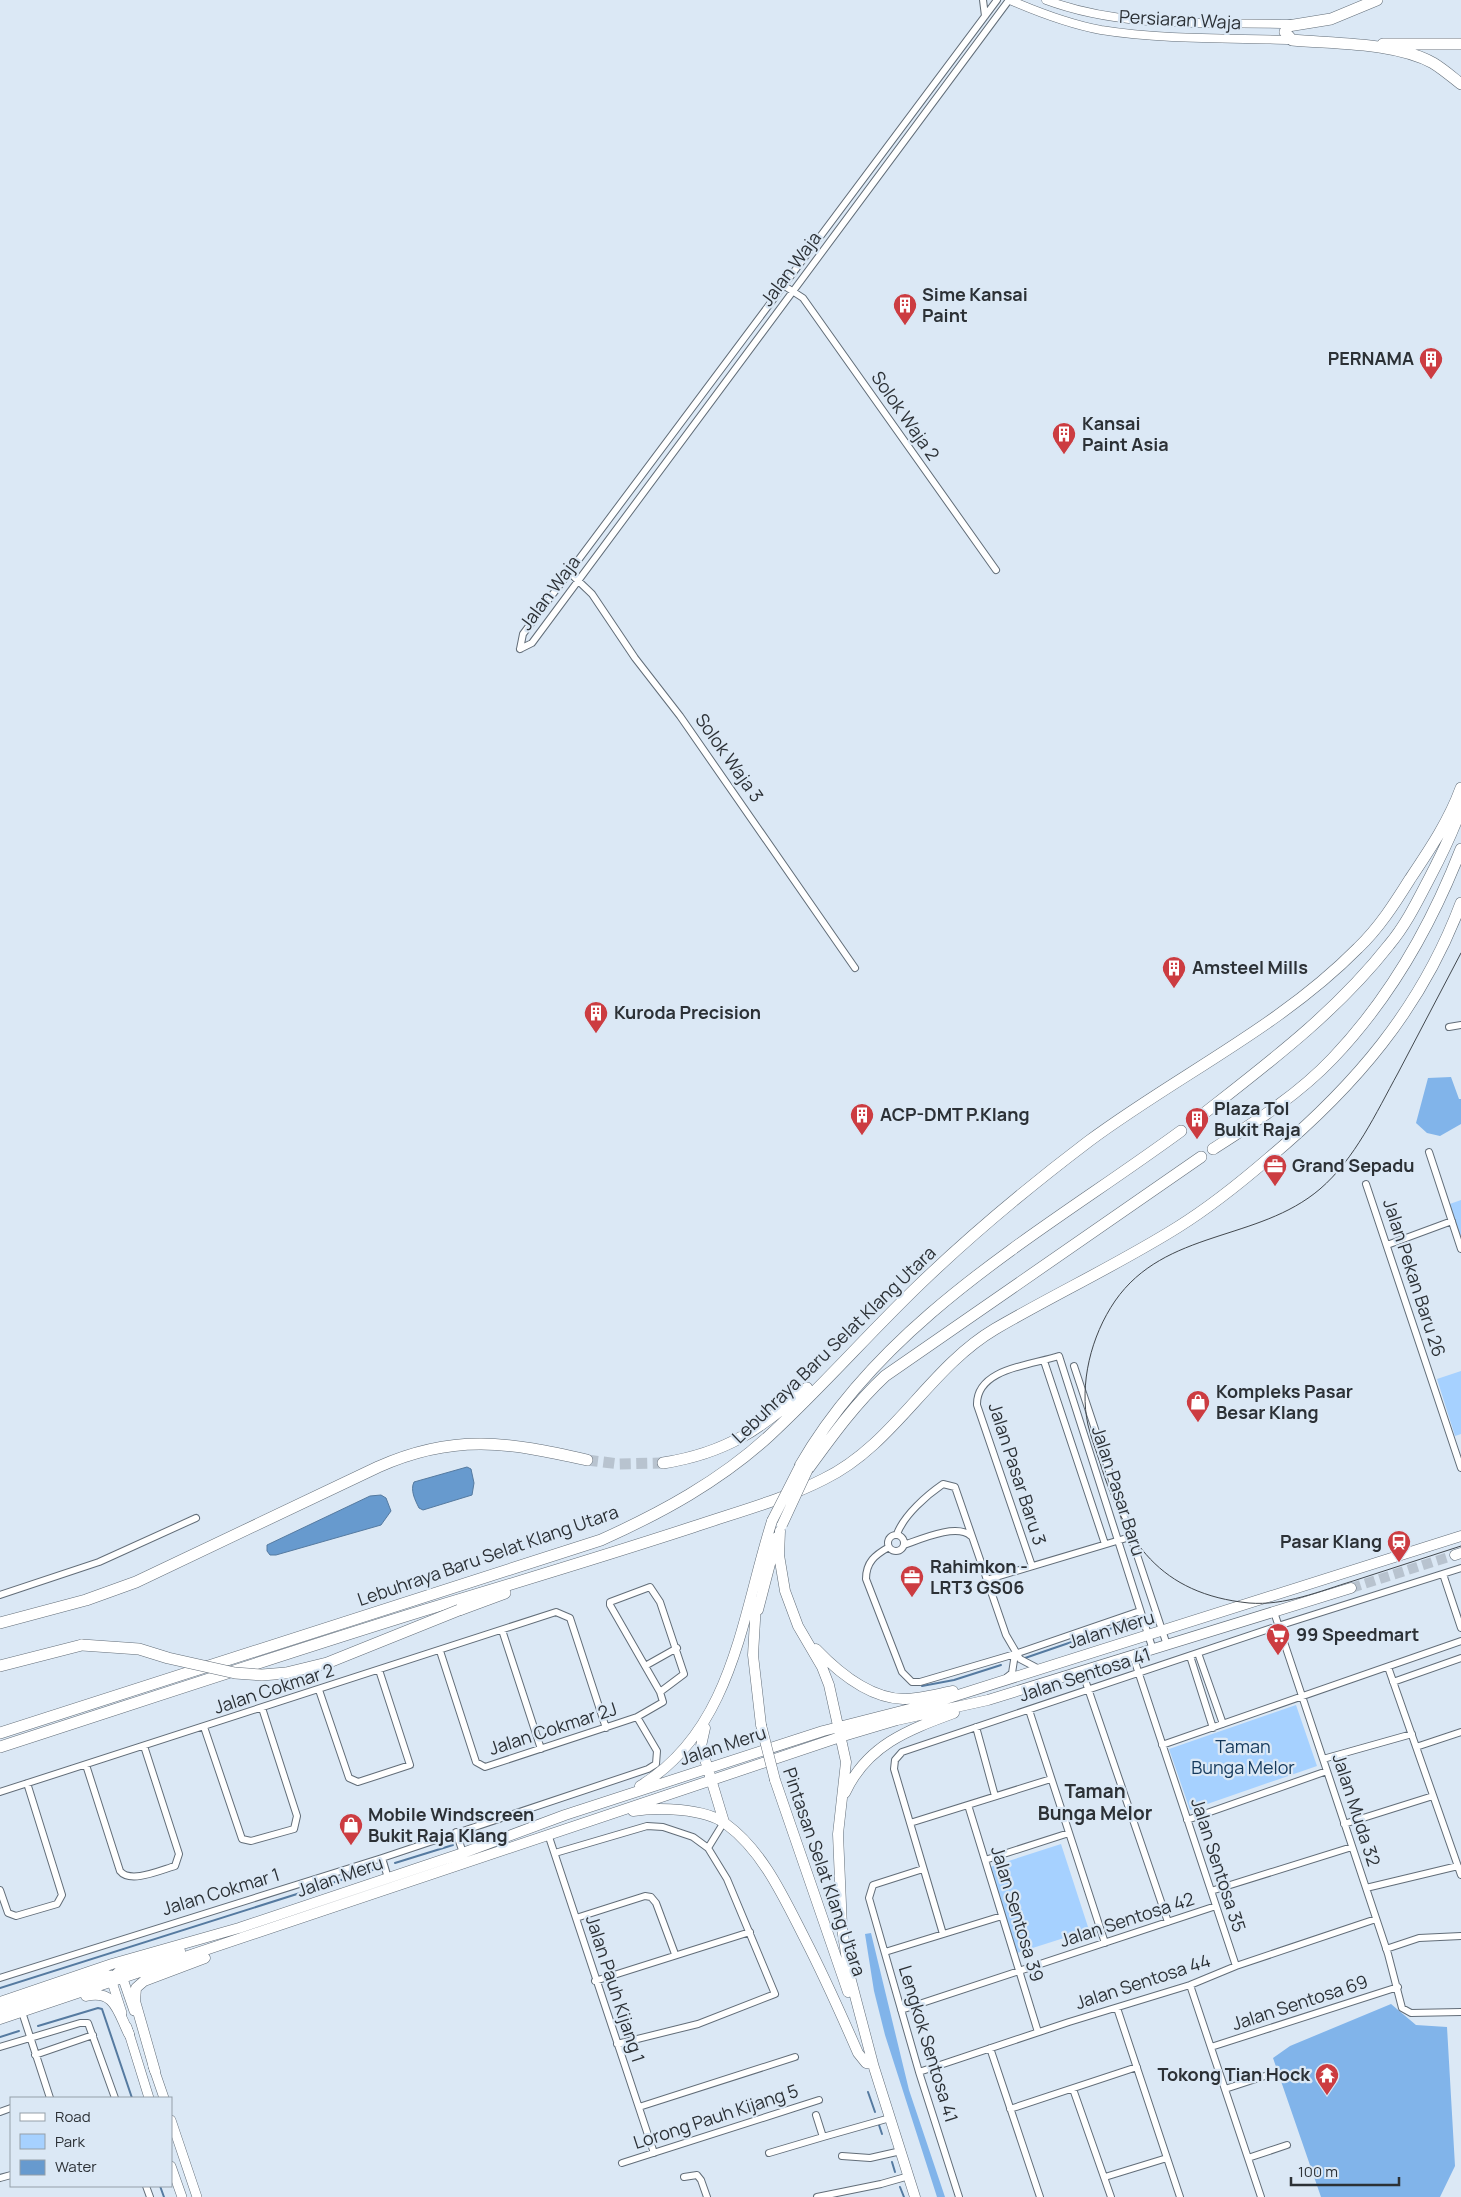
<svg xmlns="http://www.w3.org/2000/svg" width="1461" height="2197" viewBox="0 0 1461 2197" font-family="Manrope,sans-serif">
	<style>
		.green { fill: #a6d1ff }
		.forest { fill: #81b4ea }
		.water { fill: #679ace; stroke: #557aa0 }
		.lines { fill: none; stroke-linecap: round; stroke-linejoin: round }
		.stream { stroke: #557aa0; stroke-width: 2 }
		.trunk-tunnel { stroke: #b8c3cf; stroke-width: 10; stroke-dasharray: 10 5; stroke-linecap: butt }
		.motorway-tunnel { stroke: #b8c3cf; stroke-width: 11; stroke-dasharray: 11 5.5; stroke-linecap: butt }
		.minor-casing { stroke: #626d78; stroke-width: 8 }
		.tertiary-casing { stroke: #626d78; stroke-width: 9 }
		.secondary-casing { stroke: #626d78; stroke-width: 10 }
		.trunk-casing { stroke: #626d78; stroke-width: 11 }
		.motorway-casing { stroke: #626d78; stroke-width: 12 }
		.minor { stroke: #fff; stroke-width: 6 }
		.tertiary { stroke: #fff; stroke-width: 8 }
		.secondary { stroke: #fff; stroke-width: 9 }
		.trunk { stroke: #fff; stroke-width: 10 }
		.motorway { stroke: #fff; stroke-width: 11 }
		.tram { stroke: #42484e; stroke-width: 1 }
		.trunk-bridge-casing { stroke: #626d78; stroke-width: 11; stroke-linecap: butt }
		.motorway-bridge-casing { stroke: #626d78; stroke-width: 12; stroke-linecap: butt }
		.trunk-bridge { stroke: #fff; stroke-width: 10 }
		.motorway-bridge { stroke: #fff; stroke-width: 11 }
		.labels { text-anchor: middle; stroke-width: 4.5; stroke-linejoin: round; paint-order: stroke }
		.street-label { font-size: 18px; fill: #2c3136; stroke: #dbe8f5 }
		.poi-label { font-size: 18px; font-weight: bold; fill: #2c3136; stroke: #dbe8f5; text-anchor: start }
		.park-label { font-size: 18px; fill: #14395c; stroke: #dbe8f5 }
		.neighbourhood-label { font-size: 19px; font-weight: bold; fill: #2c3136; stroke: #dbe8f5 }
	</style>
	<rect width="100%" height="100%" fill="#dbe8f5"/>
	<path class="green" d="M 1461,1200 L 1461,1247 L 1447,1205 Z
		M 1461,1371 L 1461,1434 L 1455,1436 L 1437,1379 Z
		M 1296,1705 L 1317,1766 L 1190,1810 L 1169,1749 Z
		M 1061,1844 L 1089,1930 L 1017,1953 L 990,1867 Z"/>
	<path class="forest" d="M 1451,1077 L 1459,1099 L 1461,1099 L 1461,1124 L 1440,1136 L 1427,1133 L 1416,1123 L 1428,1078 Z
		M 871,1933 L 909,2090 L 945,2197 L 937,2197 L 885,2035 L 874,1991 L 865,1934 Z
		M 1391,2004 L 1416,2025 L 1447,2027 L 1455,2166 L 1440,2197 L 1321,2197 L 1273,2058 L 1290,2046 Z"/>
	<path class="water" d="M 467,1467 L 471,1469 L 474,1483 L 472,1495 L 423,1510 L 419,1508 C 415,1500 410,1490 414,1482 Z
		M 381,1495 L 386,1498 L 391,1511 L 381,1525 L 276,1555 L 270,1555 L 267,1551 L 267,1545 L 370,1496 Z"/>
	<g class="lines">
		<path class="stream" d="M 1025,1658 L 1130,1622
			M 922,1686 L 954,1680 L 1001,1665
			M 395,1863 L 453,1845
			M 0,1988 L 379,1868
			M 38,2026 L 98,2008 L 102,2009 L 132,2098
			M 0,2037 L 19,2031
			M 868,2092 L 875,2112
			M 879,2125 L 882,2134
			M 892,2162 L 895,2172
			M 160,2186 L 164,2197
			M 900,2187 L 904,2197"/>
		<path class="trunk-tunnel" d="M 1351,1588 L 1455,1555"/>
		<path class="motorway-tunnel" d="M 587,1460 L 619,1464 L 663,1463"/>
		<g class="minor-casing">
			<path id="minor" d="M 983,0 L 985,16
				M 783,285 L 803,298 L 996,570
				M 569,572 L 592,594 L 635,658 L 680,716 L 855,968
				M 520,649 L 532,643 L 1009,0
				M 520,649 L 523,634 L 997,0
				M 1449,1027 L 1461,1025
				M 1429,1152 L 1461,1249
				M 1366,1184 L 1461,1468
				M 1387,1245 L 1452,1221
				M 1044,1361 L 1105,1544
				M 1074,1366 L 1167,1645
				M 897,1534 C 904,1515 927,1495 943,1484 L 955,1487 L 1006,1635 L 1020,1659 L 1039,1669
				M888 1543a8 8 0 1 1 16 0a8 8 0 1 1-16 0Z
				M 904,1545 C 921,1539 957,1523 971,1536
				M 889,1547 C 875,1555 866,1562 866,1579 L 902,1672 L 912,1682 L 920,1682 L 1015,1654 L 1140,1611
				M 1032,1566 L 977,1405 C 976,1368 1032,1365 1059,1356 L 1153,1650
				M 1443,1574 L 1461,1628
				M 986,1580 L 1130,1537
				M 0,1595 L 99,1562 L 196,1518
				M 1274,1612 L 1388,1954 L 1402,2008 L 1411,2013 L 1461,2012
				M 502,1630 L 541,1749
				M 440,1651 L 476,1762 L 485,1767 L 619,1723 L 637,1717 L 663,1702 L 660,1692 L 610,1605 L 610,1602 L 650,1587 L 660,1602 L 684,1674 L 660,1692
				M 1198,1653 L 1223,1724
				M 1133,1656 L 1236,1966
				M 1190,1656 L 1213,1728
				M 645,1666 L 677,1648
				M 1388,1667 L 1461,1875
				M 1082,1671 L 1168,1922
				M 1007,1677 L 1012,1673 L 1015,1654
				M 1393,1682 L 1461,1658
				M 319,1690 L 349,1778 L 358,1782 L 410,1765 L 379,1670
				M 1029,1710 L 1105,1943
				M 204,1727 L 242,1839 L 251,1841 L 294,1829 L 297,1816 L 262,1708
				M 976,1727 L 995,1796
				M 1162,1745 L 1461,1641
				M 1416,1747 L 1461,1732
				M 1323,1759 L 1412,1734
				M 86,1765 L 120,1871 C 130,1884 161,1870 175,1866 L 179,1854 L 144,1746
				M 0,1792 L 556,1612 L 570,1618 L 606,1728
				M 968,1805 L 1038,2032
				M 1187,1820 L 1327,1771
				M 910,1823 L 1051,1779
				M 1344,1824 L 1433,1796
				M 456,1832 L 463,1853
				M 548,1834 L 654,2153
				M 708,1848 L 724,1822
				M 555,1853 L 647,1826 L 663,1827 L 693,1837 L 708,1848 L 727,1879 L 775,1994 L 698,2024 L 617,2044
				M 382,1858 L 388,1878
				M 985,1860 L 1069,1833
				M 923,1869 L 873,1885 L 869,1898 L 919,2072 L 959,2197
				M 1366,1888 L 1458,1866
				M 0,1890 L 8,1913 L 16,1916 L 57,1904 L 62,1895 L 27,1783
				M 1211,1891 L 1352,1847
				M 576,1918 L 645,1896 L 651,1897 L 656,1903 L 675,1954
				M 943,1934 L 894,1769 L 895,1760 L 902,1752 L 1278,1626 L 1461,1568
				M 1386,1949 L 1419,1938 L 1461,1936
				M 885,1952 L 1002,1916
				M 0,1978 L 382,1858 L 648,1769 L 656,1764 L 657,1751 L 637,1717
				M 595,1981 L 750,1932
				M 1190,1985 L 1261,2197
				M 1117,2008 L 1180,2197
				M 901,2010 L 1216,1906
				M 22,2012 L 50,2098
				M 0,2047 L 80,2023 L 88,2023 L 115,2098
				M 1211,2047 L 1398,1987
				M 990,2048 L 1040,2197
				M 35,2055 L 93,2035
				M 919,2072 L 1069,2022 L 1190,1985 L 1236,1966 L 1376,1919
				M 1073,2089 L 1111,2197
				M 1225,2089 L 1268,2075
				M 639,2107 L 795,2057
				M 1010,2109 L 1137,2067
				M 0,2112 L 11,2108
				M 816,2115 L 823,2137 L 890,2118
				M 769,2153 L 823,2137
				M 842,2156 L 870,2158 L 901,2151
				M 1248,2158 L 1287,2145
				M 622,2163 L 819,2100
				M 684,2177 L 697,2175 L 701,2180 L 707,2197
				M 1105,2177 L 1167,2158
				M 0,2178 L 11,2175
				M 146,2186 L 150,2197
				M 817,2197 L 881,2184 L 909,2176"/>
		</g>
		<g class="tertiary-casing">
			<path id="tertiary" d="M 1010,0 C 1040,13 1069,24 1101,30 C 1163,40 1229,38 1292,40
				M 1046,0 C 1124,29 1209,22 1291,24"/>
		</g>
		<g class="secondary-casing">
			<path id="secondary" d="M 123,1979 L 134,2011
				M 112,1982 L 122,2013
				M 127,2027 L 149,2098
				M 153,2066 L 164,2098
				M 171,2120 L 197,2197
				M 171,2166 L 182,2197"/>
		</g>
		<g class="trunk-casing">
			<path id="trunk" d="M 780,1531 L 779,1555 L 785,1591 L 798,1626 L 822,1667 L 829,1685 L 846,1762 L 838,1834 L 842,1928 L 849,1973 L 873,2064
				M 1455,1555 L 1461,1553
				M 756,1603 L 753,1655 L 761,1725
				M 758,1610 L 777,1537
				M 816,1649 C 838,1672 869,1698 903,1699 C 919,1699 937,1694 953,1691
				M 705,1728 L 701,1746 L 724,1822
				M 775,1780 L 848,1992
				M 640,1786 C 733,1730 742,1615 772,1521
				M 845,1793 C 867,1745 908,1730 954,1713
				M 633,1811 C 657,1807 705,1808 726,1824 C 763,1851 784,1898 805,1939 C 824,1976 841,2014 858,2053 L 866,2063 L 873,2064
				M 112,1982 L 112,1978 L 120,1971 L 180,1951
				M 86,1996 C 115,1989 118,2012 129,2034
				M 0,2002 L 112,1964 L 239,1928 L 463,1853 L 565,1815 L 823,1731 L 933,1703 L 1461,1536
				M 0,2009 L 104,1975 L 120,1977
				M 0,2019 L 840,1737 L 897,1720 L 988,1700 L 1351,1588
				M 871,2058 L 915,2197
				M 155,2071 L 135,2001 L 136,1988 L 144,1981 L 205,1958"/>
		</g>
		<g class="motorway-casing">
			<path id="motorway" d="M 1377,0 L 1331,19 L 1288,26 L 1285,32 L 1292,40 C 1334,44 1395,42 1433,63 C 1443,69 1452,77 1461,84
				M 1383,44 L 1461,44
				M 1193,1122 C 1263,1067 1334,1015 1389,945 C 1406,925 1418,900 1430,877 C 1442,854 1453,832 1461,808
				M 1213,1149 C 1255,1122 1298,1095 1333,1058 C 1390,998 1431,926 1461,849
				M 663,1463 C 727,1453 760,1429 807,1388
				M 800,1466 C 886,1316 1046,1230 1181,1131
				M 808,1469 C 832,1436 855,1404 885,1376 L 1201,1157
				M 459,1610 L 505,1593
				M 0,1623 L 86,1600 L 136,1582 L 378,1467 C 454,1433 508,1442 587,1460
				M 0,1666 L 82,1645
				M 0,1733 L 601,1540 C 661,1513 720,1481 769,1436 C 821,1388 869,1333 920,1284 C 973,1233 1031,1185 1089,1141 C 1178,1075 1280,1027 1358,948 C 1379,928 1395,903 1410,879 C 1430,849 1449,821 1461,788
				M 0,1747 C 142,1701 283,1654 425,1610 C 515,1583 604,1556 693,1527 C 737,1512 783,1500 824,1479 C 894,1445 929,1368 995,1329 C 1055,1294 1119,1264 1178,1227 C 1210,1207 1240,1183 1269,1158 C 1355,1086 1421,1009 1461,903"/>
		</g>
		<use href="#minor" class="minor"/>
		<use href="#tertiary" class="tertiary"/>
		<use href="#secondary" class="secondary"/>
		<use href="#trunk" class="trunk"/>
		<use href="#motorway" class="motorway"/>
		<path class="tram" d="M 1461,953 C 1440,993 1419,1033 1398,1073 C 1376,1113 1355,1159 1320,1189 C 1258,1242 1165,1229 1115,1301 C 1091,1336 1079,1384 1088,1425 C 1091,1438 1096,1450 1100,1463 C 1125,1542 1160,1594 1249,1603 C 1285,1606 1320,1591 1353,1581 C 1389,1569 1425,1558 1461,1546"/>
		<g class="trunk-bridge-casing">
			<path id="trunk-bridge" d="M 772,1521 L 800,1466
				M 782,1525 L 808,1469
				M 761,1725 L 775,1780"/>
		</g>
		<g class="motorway-bridge-casing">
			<path id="motorway-bridge" d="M 82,1645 L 139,1649 L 168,1658 L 235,1673 L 262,1675 L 286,1673 L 327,1663 L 459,1610"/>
		</g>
		<use href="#trunk-bridge" class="trunk-bridge"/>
		<use href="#motorway-bridge" class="motorway-bridge"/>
	</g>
	<defs>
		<g id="building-pin" transform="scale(1.25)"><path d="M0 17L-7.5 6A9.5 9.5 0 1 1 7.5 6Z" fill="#cc3c41" stroke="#dbe8f5"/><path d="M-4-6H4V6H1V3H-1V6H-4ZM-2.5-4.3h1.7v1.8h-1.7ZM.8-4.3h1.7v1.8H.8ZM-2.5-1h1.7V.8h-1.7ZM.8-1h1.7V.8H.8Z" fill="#fff"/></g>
		<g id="office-pin" transform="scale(1.25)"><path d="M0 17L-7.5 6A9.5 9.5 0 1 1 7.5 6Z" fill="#cc3c41" stroke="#dbe8f5"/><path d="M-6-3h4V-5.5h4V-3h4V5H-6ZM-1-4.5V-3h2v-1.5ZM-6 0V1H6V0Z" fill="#fff"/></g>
		<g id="shop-pin" transform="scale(1.25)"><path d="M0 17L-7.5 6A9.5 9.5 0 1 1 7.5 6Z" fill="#cc3c41" stroke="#dbe8f5"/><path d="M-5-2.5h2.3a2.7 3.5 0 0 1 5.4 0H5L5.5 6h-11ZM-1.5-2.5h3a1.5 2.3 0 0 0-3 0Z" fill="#fff"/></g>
		<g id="station-pin" transform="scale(1.25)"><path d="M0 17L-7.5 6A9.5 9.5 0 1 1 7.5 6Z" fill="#cc3c41" stroke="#dbe8f5"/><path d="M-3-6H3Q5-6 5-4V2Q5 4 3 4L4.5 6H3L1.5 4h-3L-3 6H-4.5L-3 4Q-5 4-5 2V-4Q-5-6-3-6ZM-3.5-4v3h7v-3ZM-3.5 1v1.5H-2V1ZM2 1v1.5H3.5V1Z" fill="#fff"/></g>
		<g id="supermarket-pin" transform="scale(1.25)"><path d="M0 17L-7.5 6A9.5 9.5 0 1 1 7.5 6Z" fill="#cc3c41" stroke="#dbe8f5"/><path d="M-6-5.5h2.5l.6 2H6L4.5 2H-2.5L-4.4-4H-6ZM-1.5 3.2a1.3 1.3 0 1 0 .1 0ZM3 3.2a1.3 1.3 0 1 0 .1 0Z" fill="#fff"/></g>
		<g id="temple-pin" transform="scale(1.25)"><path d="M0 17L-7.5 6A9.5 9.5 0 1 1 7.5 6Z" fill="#cc3c41" stroke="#dbe8f5"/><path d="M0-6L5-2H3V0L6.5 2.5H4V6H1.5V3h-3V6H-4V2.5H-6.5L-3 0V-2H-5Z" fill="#fff"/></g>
	</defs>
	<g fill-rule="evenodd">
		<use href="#building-pin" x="905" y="305"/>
		<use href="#building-pin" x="1431" y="359"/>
		<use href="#building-pin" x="1064" y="434"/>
		<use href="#building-pin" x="1174" y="968"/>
		<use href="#building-pin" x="596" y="1013"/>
		<use href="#building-pin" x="862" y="1115"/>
		<use href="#building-pin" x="1197" y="1119"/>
		<use href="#office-pin" x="1275" y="1166"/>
		<use href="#shop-pin" x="1198" y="1402"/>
		<use href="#station-pin" x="1399" y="1542"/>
		<use href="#office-pin" x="912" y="1577"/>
		<use href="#supermarket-pin" x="1278" y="1635"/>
		<use href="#shop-pin" x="351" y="1825"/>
		<use href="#temple-pin" x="1327" y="2075"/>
	</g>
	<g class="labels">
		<g class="street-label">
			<text transform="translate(1180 20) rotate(3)" y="6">Persiaran Waja</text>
			<text transform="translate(791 269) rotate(-53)" y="6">Jalan Waja</text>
			<text transform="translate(905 416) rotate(55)" y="6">Solok Waja 2</text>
			<text transform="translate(550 593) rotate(-53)" y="6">Jalan Waja</text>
			<text transform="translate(729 758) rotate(55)" y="6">Solok Waja 3</text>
			<text transform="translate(1414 1278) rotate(72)" y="6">Jalan Pekan Baru 26</text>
			<text transform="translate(834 1345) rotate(-44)" y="6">Lebuhraya Baru Selat Klang Utara</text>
			<text transform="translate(1017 1474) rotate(72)" y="6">Jalan Pasar Baru 3</text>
			<text transform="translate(1118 1491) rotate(72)" y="6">Jalan Pasar Baru</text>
			<text transform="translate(488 1556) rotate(-19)" y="6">Lebuhraya Baru Selat Klang Utara</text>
			<text transform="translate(1111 1630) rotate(-17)" y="6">Jalan Meru</text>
			<text transform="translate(1085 1675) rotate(-18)" y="6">Jalan Sentosa 41</text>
			<text transform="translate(274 1689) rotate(-18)" y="6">Jalan Cokmar 2</text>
			<text transform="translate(553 1729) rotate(-18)" y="6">Jalan Cokmar 2J</text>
			<text transform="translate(723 1746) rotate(-18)" y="6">Jalan Meru</text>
			<text transform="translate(1356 1810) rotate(72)" y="6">Jalan Muda 32</text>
			<text transform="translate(1218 1865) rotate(72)" y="6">Jalan Sentosa 35</text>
			<text transform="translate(824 1872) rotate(71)" y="6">Pintasan Selat Klang Utara</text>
			<text transform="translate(340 1877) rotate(-19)" y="6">Jalan Meru</text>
			<text transform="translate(221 1892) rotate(-17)" y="6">Jalan Cokmar 1</text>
			<text transform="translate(1017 1914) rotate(73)" y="6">Jalan Sentosa 39</text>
			<text transform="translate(1127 1920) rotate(-18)" y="6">Jalan Sentosa 42</text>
			<text transform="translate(1143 1982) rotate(-18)" y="6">Jalan Sentosa 44</text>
			<text transform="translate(615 1989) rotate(72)" y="6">Jalan Pauh Kijang 1</text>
			<text transform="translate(1300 2003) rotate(-18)" y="6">Jalan Sentosa 69</text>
			<text transform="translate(928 2044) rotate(73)" y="6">Lengkok Sentosa 41</text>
			<text transform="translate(716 2117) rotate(-18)" y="6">Lorong Pauh Kijang 5</text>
		</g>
		<g class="poi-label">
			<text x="922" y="301">Sime Kansai<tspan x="922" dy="21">Paint</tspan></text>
			<text x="1414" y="365" text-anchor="end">PERNAMA</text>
			<text x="1082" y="430">Kansai<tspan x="1082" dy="21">Paint Asia</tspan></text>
			<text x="1192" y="974">Amsteel Mills</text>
			<text x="614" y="1019">Kuroda Precision</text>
			<text x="1214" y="1115">Plaza Tol<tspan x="1214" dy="21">Bukit Raja</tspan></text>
			<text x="880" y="1121">ACP-DMT P.Klang</text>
			<text x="1292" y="1172">Grand Sepadu</text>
			<text x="1216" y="1398">Kompleks Pasar<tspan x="1216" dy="21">Besar Klang</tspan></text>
			<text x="1382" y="1548" text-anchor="end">Pasar Klang</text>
			<text x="930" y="1573">Rahimkon -<tspan x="930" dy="21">LRT3 GS06</tspan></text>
			<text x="1296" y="1641">99 Speedmart</text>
			<text x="368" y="1821">Mobile Windscreen<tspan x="368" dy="21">Bukit Raja Klang</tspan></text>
			<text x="1310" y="2081" text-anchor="end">Tokong Tian Hock</text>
		</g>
		<g class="park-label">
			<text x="1243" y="1753">Taman<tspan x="1243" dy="21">Bunga Melor</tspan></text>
		</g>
		<g class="neighbourhood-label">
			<text x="1095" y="1798">Taman<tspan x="1095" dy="22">Bunga Melor</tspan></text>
		</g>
	</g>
	<rect x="10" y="2097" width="162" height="90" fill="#dbe8f5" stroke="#959fa9"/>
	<rect x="20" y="2113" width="25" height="8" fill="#ffffff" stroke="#959fa9"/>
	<text x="55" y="2122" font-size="15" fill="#2c3136">Road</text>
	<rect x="20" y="2134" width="25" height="15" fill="#a6d1ff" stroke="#959fa9"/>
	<text x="55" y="2147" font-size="15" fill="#2c3136">Park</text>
	<rect x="20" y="2160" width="25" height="15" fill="#679ace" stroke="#959fa9"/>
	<text x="55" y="2172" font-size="15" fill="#2c3136">Water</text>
	<path d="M1291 2177v8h108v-8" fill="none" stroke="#2c3136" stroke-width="2.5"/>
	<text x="1298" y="2177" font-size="15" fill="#2c3136" stroke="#dbe8f5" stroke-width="4" paint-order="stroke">100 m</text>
</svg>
